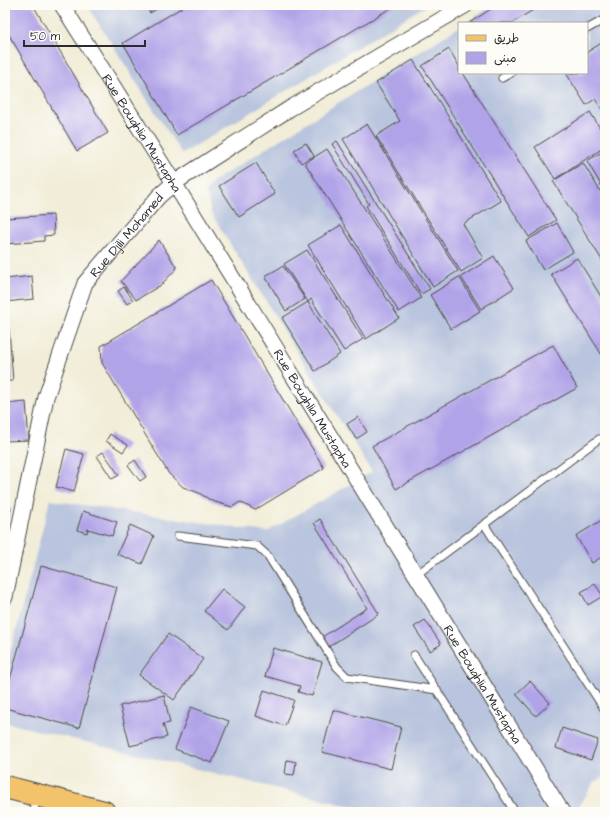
<svg xmlns="http://www.w3.org/2000/svg" width="610" height="817" viewBox="0 0 610 817" font-family="'Architects Daughter','Playpen Sans Arabic',sans-serif">
	<style>
		.industrial { fill: #b9c5de }
		.building { fill: #b1a3e8 }
		.lines { fill: none; stroke-linecap: round; stroke-linejoin: round }
		.lane-casing { stroke: #494845; stroke-width: 9 }
		.street-casing { stroke: #494845; stroke-width: 17 }
		.primary-casing { stroke: #494845; stroke-width: 24 }
		.lane { stroke: #fff; stroke-width: 7 }
		.street { stroke: #fff; stroke-width: 15 }
		.primary { stroke: #f2c36a; stroke-width: 22 }
		.labels { text-anchor: middle; stroke-width: 3; stroke-linejoin: round; paint-order: stroke }
		.street-label { font-size: 13px; fill: #2b2b2b; stroke: #fdfcf7 }
	</style>
	<rect width="100%" height="100%" fill="#fdfcf7"/>
	<filter id="ink" filterUnits="userSpaceOnUse"><feTurbulence type="fractalNoise" baseFrequency=".025" numOctaves="2"/><feDisplacementMap in="SourceGraphic" scale="8" xChannelSelector="R" yChannelSelector="G"/><feConvolveMatrix kernelMatrix="1 2 1 2 8 2 1 2 1" color-interpolation-filters="sRGB"/></filter>
	<filter id="wash" filterUnits="userSpaceOnUse"><feTurbulence type="fractalNoise" baseFrequency=".012" numOctaves="4" result="noise"/><feDisplacementMap in="SourceGraphic" scale="16" xChannelSelector="R" yChannelSelector="G"/><feGaussianBlur stdDeviation="0.9" result="paint"/><feColorMatrix in="noise" values="0 0 0 0 0 0 0 0 0 0 0 0 0 0 0 0 0 1.4 0 .05"/><feComposite in="paint" operator="in"/></filter>
	<g filter="url(#wash)">
		<rect width="100%" height="100%" fill="#f1edd8"/>
		<path class="industrial" d="M 87,5 L 427,5 L 182,154 Z
			M 494,5 L 605,5 L 605,776 L 594,782 L 576,812 L 374,812 L 7,723 L 5,719 L 5,674 L 50,500 L 267,532 L 372,472 L 211,213 L 206,191 L 214,181 L 459,27 L 459,73 L 587,73 L 587,23 L 466,23 Z"/>
		<g id="blocks">
			<path class="building" d="M 5,5 L 33,5 L 108,133 L 77,151 L 5,28 Z
				M 145,5 L 163,5 L 150,13 Z
				M 186,5 L 396,5 L 177,135 L 123,43 Z
				M 497,5 L 541,5 L 512,23 L 469,23 Z
				M 605,41 L 605,114 L 595,99 L 586,105 L 566,73 L 587,73 L 587,52 Z
				M 449,49 L 459,66 L 459,73 L 463,73 L 556,220 L 529,237 L 422,66 Z
				M 413,60 L 501,201 L 463,224 L 483,258 L 461,272 L 376,136 L 400,121 L 376,83 Z
				M 590,112 L 605,136 L 605,147 L 555,179 L 535,147 Z
				M 367,124 L 458,271 L 433,287 L 343,139 Z
				M 337,141 L 430,289 L 421,294 L 366,206 L 369,204 L 332,144 Z
				M 306,143 L 314,156 L 301,163 L 294,150 Z
				M 327,149 L 421,298 L 399,312 L 305,163 Z
				M 605,150 L 605,192 L 587,161 Z
				M 256,163 L 275,194 L 239,217 L 219,186 Z
				M 583,163 L 605,199 L 605,265 L 553,181 Z
				M 53,215 L 54,235 L 44,236 L 44,241 L 5,244 L 5,218 Z
				M 557,223 L 573,252 L 543,270 L 526,241 Z
				M 341,225 L 399,318 L 366,339 L 308,245 Z
				M 159,240 L 177,268 L 161,285 L 136,300 L 121,281 Z
				M 307,250 L 363,339 L 344,351 L 311,299 L 308,302 L 284,264 Z
				M 494,256 L 514,288 L 481,309 L 461,277 Z
				M 577,258 L 605,303 L 605,360 L 551,274 Z
				M 283,266 L 305,299 L 286,311 L 265,276 Z
				M 32,276 L 34,299 L 5,302 L 5,279 Z
				M 459,277 L 480,311 L 451,329 L 430,295 Z
				M 211,280 L 324,468 L 255,510 L 240,502 L 232,507 L 212,501 L 199,493 L 183,487 L 169,474 L 102,363 L 101,346 Z
				M 124,287 L 133,300 L 127,304 L 118,291 Z
				M 308,302 L 340,354 L 315,371 L 282,318 Z
				M 5,329 L 9,329 L 13,381 L 5,381 Z
				M 553,345 L 577,388 L 396,489 L 372,446 Z
				M 26,402 L 29,440 L 6,441 L 5,404 Z
				M 358,417 L 367,432 L 356,439 L 347,424 Z
				M 110,434 L 128,445 L 123,452 L 106,441 Z
				M 66,449 L 84,454 L 74,492 L 56,487 Z
				M 103,452 L 119,475 L 112,479 L 97,456 Z
				M 135,460 L 146,477 L 140,481 L 128,465 Z
				M 5,506 L 11,508 L 5,529 Z
				M 83,511 L 117,522 L 112,536 L 88,529 L 87,533 L 77,530 Z
				M 605,518 L 605,555 L 592,563 L 576,536 Z
				M 320,519 L 379,614 L 328,647 L 322,637 L 367,608 L 314,523 Z
				M 130,525 L 154,536 L 142,564 L 117,554 Z
				M 41,566 L 117,587 L 79,728 L 5,708 L 5,698 Z
				M 595,584 L 603,596 L 588,605 L 581,592 Z
				M 222,589 L 245,607 L 228,630 L 204,611 Z
				M 425,620 L 441,644 L 430,651 L 414,627 Z
				M 168,634 L 203,659 L 174,700 L 139,675 Z
				M 273,648 L 322,662 L 312,696 L 298,692 L 300,686 L 265,676 Z
				M 530,681 L 550,703 L 536,716 L 516,694 Z
				M 264,690 L 294,700 L 285,726 L 256,716 Z
				M 164,695 L 170,723 L 163,724 L 167,737 L 130,746 L 120,706 Z
				M 191,707 L 229,721 L 212,763 L 175,749 Z
				M 333,710 L 401,727 L 391,769 L 322,752 Z
				M 562,728 L 598,740 L 591,760 L 556,748 Z
				M 287,760 L 296,762 L 294,775 L 285,774 Z"/>
		</g>
	</g>
	<g filter="url(#ink)">
		<use href="#blocks" fill-opacity="0" stroke="#494845" stroke-width="1"/>
		<g class="lines">
			<g class="lane-casing">
				<path id="lane" d="M 587,29 L 605,19
					M 502,78 L 511,73
					M 484,524 L 605,710
					M 178,536 L 257,546 L 268,556 L 337,667 L 347,677 L 437,690
					M 416,575 L 599,439
					M 414,655 L 515,812
					M 34,796 L 35,812"/>
			</g>
			<g class="street-casing">
				<g id="street">
					<path id="s1" d="M 62,5 L 174,183 L 562,812"/>
					<path id="s2" d="M 5,597 L 46,397 L 85,283 L 159,196 L 174,183 L 289,109 L 466,5"/>
				</g>
			</g>
			<g class="primary-casing">
				<path id="primary" d="M 5,787 L 104,812"/>
			</g>
			<use href="#lane" class="lane"/>
			<use href="#street" class="street"/>
			<use href="#primary" class="primary"/>
		</g>
	</g>
	<g class="labels">
		<g class="street-label">
			<text dy="5" stroke="none"><textPath href="#s1" startOffset="151">Rue Boughlia Mustapha</textPath></text>
			<text dy="5" stroke="none"><textPath href="#s2" startOffset="388">Rue Djili Mohamed</textPath></text>
			<text dy="5" stroke="none"><textPath href="#s1" startOffset="475">Rue Boughlia Mustapha</textPath></text>
			<text dy="5" stroke="none"><textPath href="#s1" startOffset="799">Rue Boughlia Mustapha</textPath></text>
		</g>
	</g>
	<rect width="610" height="817" fill="none" stroke="#fdfcf7" stroke-width="20"/>
	<rect x="458" y="22" width="130" height="52" fill="#fdfcf7" stroke="#a9a8a5"/>
	<rect x="466" y="35" width="20" height="6" fill="#f2c36a" stroke="#a9a8a5"/>
	<text x="494" y="42" font-size="12" fill="#2b2b2b">طريق</text>
	<rect x="466" y="52" width="20" height="12" fill="#b1a3e8" stroke="#a9a8a5"/>
	<text x="494" y="62" font-size="12" fill="#2b2b2b">مبنى</text>
	<path d="M24 40v6h121v-6" fill="none" stroke="#2b2b2b" stroke-width="2"/>
	<text x="30" y="40" font-size="12" fill="#2b2b2b" stroke="#fdfcf7" stroke-width="3" paint-order="stroke">50 m</text>
</svg>
